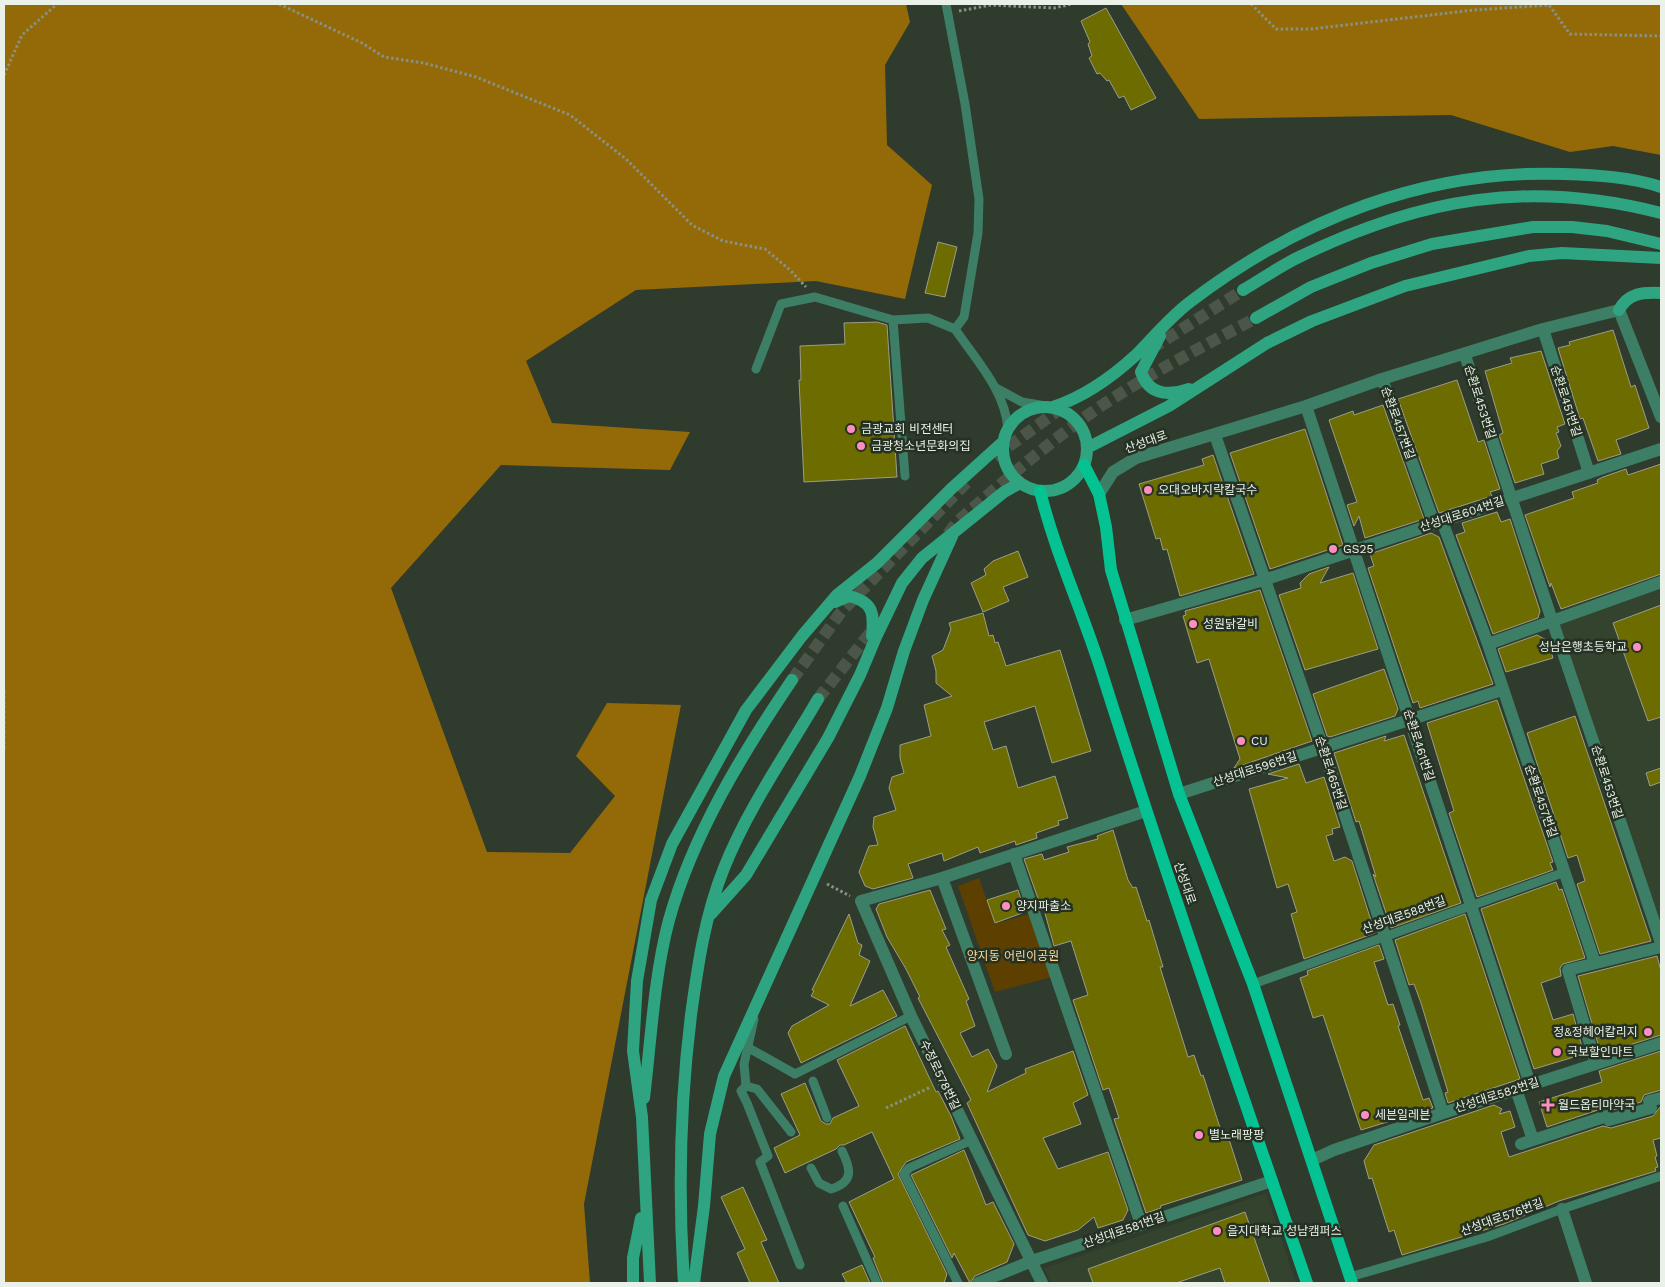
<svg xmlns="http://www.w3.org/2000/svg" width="1665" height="1287" viewBox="0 0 1665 1287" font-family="'Work Sans','Noto Sans KR',sans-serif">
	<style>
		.built { fill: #33432e }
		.green { fill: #5d4000 }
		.forest { fill: #946a08 }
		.building { fill: #6c6c00; stroke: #9c9d88 }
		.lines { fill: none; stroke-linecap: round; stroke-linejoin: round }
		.secondary-tunnel { stroke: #4b5648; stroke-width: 12; stroke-dasharray: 12 6; stroke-linecap: butt }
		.path { stroke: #879184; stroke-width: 3; stroke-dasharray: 2.5 2.5; stroke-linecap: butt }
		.service { stroke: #3c7e66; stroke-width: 9 }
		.minor { stroke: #3c7e66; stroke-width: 12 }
		.secondary { stroke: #2ea480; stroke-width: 12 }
		.primary { stroke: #05c293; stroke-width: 12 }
		.poi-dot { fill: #fd8ebe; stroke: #253122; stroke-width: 2 }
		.labels { text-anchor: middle; stroke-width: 5; stroke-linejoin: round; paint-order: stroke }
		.street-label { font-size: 12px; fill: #eaf1e8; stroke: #253122 }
		.poi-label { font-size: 12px; fill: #eaf1e8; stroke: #253122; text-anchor: start }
		.park-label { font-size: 12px; fill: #fdda9e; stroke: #253122 }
	</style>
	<rect width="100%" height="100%" fill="#2f3b2c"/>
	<path class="built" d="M 1661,582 L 1661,947 L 1554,620 Z
		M 1266,1193 L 1296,1283 L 1051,1283 L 1044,1268 Z"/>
	<path class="green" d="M 979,878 L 995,924 L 1029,914 L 1052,977 L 995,992 L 958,886 Z"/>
	<path class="forest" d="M 4,4 L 906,4 L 910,22 L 885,65 L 887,145 L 932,185 L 905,299 L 816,281 L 636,290 L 526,361 L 552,423 L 690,432 L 670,470 L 501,465 L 391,588 L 487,852 L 570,853 L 615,796 L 576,756 L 607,703 L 681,705 L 584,1204 L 590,1283 L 4,1283 Z
		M 1121,4 L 1661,4 L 1661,155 L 1613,146 L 1570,152 L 1451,115 L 1199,119 Z"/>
	<path class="building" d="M 1106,8 L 1156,98 L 1131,110 L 1124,96 L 1119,98 L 1109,80 L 1107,81 L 1100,73 L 1097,74 L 1089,58 L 1092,56 L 1088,44 L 1090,42 L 1081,21 Z
		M 938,242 L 957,247 L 945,297 L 925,293 Z
		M 877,322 L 887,325 L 897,477 L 804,482 L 799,380 L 801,380 L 800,346 L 845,344 L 844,323 Z
		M 1613,330 L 1631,387 L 1635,385 L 1649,428 L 1616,440 L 1621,454 L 1598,461 L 1583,418 L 1580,419 L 1558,348 L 1570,345 L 1569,342 Z
		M 1541,351 L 1565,424 L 1557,427 L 1559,432 L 1556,433 L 1561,446 L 1557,451 L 1559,458 L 1541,464 L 1544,474 L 1515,483 L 1499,435 L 1503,433 L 1485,371 L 1512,363 L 1510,358 Z
		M 1457,380 L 1478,442 L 1484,440 L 1500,489 L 1490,492 L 1492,496 L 1439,513 L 1398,399 Z
		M 1383,405 L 1424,519 L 1365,538 L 1359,516 L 1354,526 L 1347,505 L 1357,502 L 1329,420 L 1353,411 L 1354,415 Z
		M 1305,429 L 1343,545 L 1270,569 L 1230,453 Z
		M 1213,455 L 1254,574 L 1180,596 L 1167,549 L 1163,550 L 1160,538 L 1156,539 L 1139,484 L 1204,465 L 1202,459 Z
		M 1661,464 L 1661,574 L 1561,609 L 1551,583 L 1550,587 L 1525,515 L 1574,498 L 1572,492 L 1598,483 L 1597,480 L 1603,477 L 1626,469 L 1628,475 Z
		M 1497,512 L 1501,522 L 1510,519 L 1540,611 L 1538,618 L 1493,634 L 1456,535 L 1465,532 L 1462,523 Z
		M 1431,533 L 1439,537 L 1493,684 L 1420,708 L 1418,701 L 1413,703 L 1368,568 L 1374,566 L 1370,554 Z
		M 1018,551 L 1028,577 L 1003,587 L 1009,601 L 983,612 L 971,583 L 986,575 L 984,569 L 993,561 Z
		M 1329,567 L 1320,583 L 1353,573 L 1378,649 L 1305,670 L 1279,595 L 1301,588 L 1300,583 L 1309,574 Z
		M 1260,590 L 1312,741 L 1234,768 L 1240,759 L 1209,659 L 1197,663 L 1183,616 L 1186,615 L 1185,611 Z
		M 1661,605 L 1661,717 L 1648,721 L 1613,623 Z
		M 983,613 L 989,636 L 993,635 L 995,643 L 998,642 L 1006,666 L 1060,650 L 1091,751 L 1052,763 L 1035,706 L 984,722 L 993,750 L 1006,746 L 1018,788 L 1055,776 L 1068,818 L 1058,821 L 1059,825 L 1036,833 L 1037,838 L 1016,845 L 1015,841 L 980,853 L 978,847 L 944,861 L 942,853 L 908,864 L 913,878 L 873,889 L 865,886 L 859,872 L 869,846 L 878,845 L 873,827 L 874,817 L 896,810 L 889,788 L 892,777 L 904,773 L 900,758 L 900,745 L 931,736 L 924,705 L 952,696 L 936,683 L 936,671 L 932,656 L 943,650 L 951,629 L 949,623 Z
		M 1537,635 L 1548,641 L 1553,658 L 1506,672 L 1498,649 Z
		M 1384,669 L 1398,709 L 1395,716 L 1330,737 L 1327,736 L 1313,694 Z
		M 1497,700 L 1553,862 L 1550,863 L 1553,870 L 1477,897 L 1449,813 L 1454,811 L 1427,723 Z
		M 1575,716 L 1651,941 L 1600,954 L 1577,884 L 1585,881 L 1577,855 L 1568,858 L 1527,733 Z
		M 1404,735 L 1461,903 L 1391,928 L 1373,874 L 1376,877 L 1359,821 L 1356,822 L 1334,753 L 1386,736 L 1384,741 Z
		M 1299,764 L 1306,783 L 1324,777 L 1340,827 L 1332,829 L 1333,834 L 1326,836 L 1334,861 L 1345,857 L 1352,861 L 1375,933 L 1304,959 L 1291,914 L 1297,912 L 1288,884 L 1277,888 L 1249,789 L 1288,778 L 1268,774 Z
		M 1661,768 L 1661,782 L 1650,786 L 1646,773 Z
		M 1113,830 L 1128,880 L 1133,888 L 1136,887 L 1147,921 L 1149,920 L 1163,967 L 1160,967 L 1188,1057 L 1194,1055 L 1201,1076 L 1203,1075 L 1223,1137 L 1228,1136 L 1242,1180 L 1160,1206 L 1161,1208 L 1146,1213 L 1114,1119 L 1119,1118 L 1109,1088 L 1103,1090 L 1073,1000 L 1088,995 L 1071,941 L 1054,946 L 1043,906 L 1041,907 L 1024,859 L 1042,854 L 1044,860 L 1069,852 L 1067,847 L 1098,839 L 1097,836 Z
		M 1556,882 L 1559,890 L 1562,889 L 1585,958 L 1563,964 L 1560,968 L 1561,976 L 1541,983 L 1553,1020 L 1573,1014 L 1584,1054 L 1534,1069 L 1481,909 Z
		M 930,890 L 946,929 L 942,930 L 950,945 L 946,947 L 969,999 L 966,1001 L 975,1026 L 960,1033 L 972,1057 L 988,1049 L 997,1066 L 987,1092 L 1026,1073 L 1025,1069 L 1073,1051 L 1088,1095 L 1073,1103 L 1081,1124 L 1043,1138 L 1058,1169 L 1108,1152 L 1128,1210 L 1123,1220 L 1098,1228 L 1094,1217 L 1078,1230 L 1045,1241 L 1028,1235 L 967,1103 L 971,1100 L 918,998 L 920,997 L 906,969 L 887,937 L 876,909 L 879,904 Z
		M 1018,890 L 1025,912 L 995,923 L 987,900 Z
		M 849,914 L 858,943 L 862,945 L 859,955 L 870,961 L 850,1006 L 883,990 L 897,1016 L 801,1063 L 788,1033 L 792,1026 L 829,1005 L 811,996 L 814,991 L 812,990 Z
		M 1465,914 L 1520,1079 L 1448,1103 L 1445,1093 L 1448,1092 L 1421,1003 L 1414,984 L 1409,985 L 1395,940 Z
		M 1379,945 L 1384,959 L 1374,962 L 1388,1005 L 1393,1004 L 1400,1025 L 1398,1026 L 1423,1100 L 1429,1098 L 1433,1108 L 1361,1130 L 1323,1015 L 1313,1018 L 1300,978 L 1308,975 L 1307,971 Z
		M 1657,956 L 1661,971 L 1661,1035 L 1601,1054 L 1578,976 Z
		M 905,1026 L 936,1092 L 938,1091 L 951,1116 L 960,1139 L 906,1162 L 898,1174 L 947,1274 L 944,1283 L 883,1283 L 873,1258 L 875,1257 L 849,1202 L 894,1179 L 872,1132 L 844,1145 L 840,1145 L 836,1149 L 785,1173 L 774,1148 L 800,1135 L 781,1094 L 805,1083 L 821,1121 L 826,1124 L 830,1124 L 833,1118 L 859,1106 L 837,1060 Z
		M 1661,1051 L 1661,1090 L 1644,1095 L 1641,1102 L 1613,1110 L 1604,1108 L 1547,1127 L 1539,1102 L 1602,1082 L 1599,1071 Z
		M 1494,1105 L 1502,1109 L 1499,1114 L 1510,1111 L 1515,1127 L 1501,1132 L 1509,1157 L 1603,1126 L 1611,1128 L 1653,1116 L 1661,1106 L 1661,1138 L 1653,1140 L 1657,1156 L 1655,1157 L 1658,1167 L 1655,1168 L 1656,1171 L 1559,1201 L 1504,1224 L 1402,1255 L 1394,1230 L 1389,1232 L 1372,1178 L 1369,1179 L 1364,1161 L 1374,1145 Z
		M 964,1150 L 986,1205 L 993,1202 L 1014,1244 L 1007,1262 L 975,1276 L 970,1283 L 954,1253 L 952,1258 L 911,1175 Z
		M 743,1187 L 767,1240 L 761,1242 L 779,1283 L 750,1283 L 737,1253 L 745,1249 L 721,1197 Z
		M 1245,1212 L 1270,1283 L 1225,1283 L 1220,1268 L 1176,1283 L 1093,1283 L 1088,1269 Z
		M 862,1265 L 870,1283 L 847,1283 L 842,1274 Z"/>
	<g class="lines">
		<path class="secondary-tunnel" d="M 1151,349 L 1243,290
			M 994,457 L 1067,404
			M 948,534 L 957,522 C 1004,481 1052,439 1104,404 C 1153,372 1205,345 1256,318
			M 792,680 L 841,612 L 970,479
			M 818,699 L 877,624"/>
		<path class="path" d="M 279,4 L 362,43 L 384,57 L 424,63 L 476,77 L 570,115 L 626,159 L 692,225 L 723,241 L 765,249 L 790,270 L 806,287
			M 1251,4 L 1276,29 L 1311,29 L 1474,10 L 1549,5 L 1570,34 L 1661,36
			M 959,11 L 991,5 L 1054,8 L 1072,4
			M 4,75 L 22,35 L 57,4
			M 4,691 L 4,751
			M 827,884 L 850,896
			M 886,1108 L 931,1087"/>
		<path class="service" d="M 946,4 L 965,104 L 979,199 L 978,233 L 964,317 L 955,329 C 976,360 1005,390 1008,429
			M 893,320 L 905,476
			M 756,369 L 781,304 L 815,297 L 893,320 L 928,318 L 955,329
			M 996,388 L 1022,402 L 1046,406
			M 1253,984 L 1565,872
			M 754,1019 L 744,1064 L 746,1086 L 757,1089 L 791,1132
			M 747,1047 L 795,1074 L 911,1016
			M 813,1081 L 827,1118
			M 746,1086 L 741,1091 L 747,1103 L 768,1156 L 760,1162 L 800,1265
			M 811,1168 L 819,1183 L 831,1189 C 854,1182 851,1169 842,1151
			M 843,1206 L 877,1283
			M 1350,1277 L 1487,1237 L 1562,1209 L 1661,1176
			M 958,1283 L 904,1174 L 909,1168 L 972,1140"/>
		<path class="minor" d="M 1543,329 L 1589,473
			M 1465,355 C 1527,552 1596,747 1661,943
			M 1382,379 L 1434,523
			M 1306,406 L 1530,1084
			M 1215,435 L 1323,748 L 1443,1113
			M 1099,494 L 1113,472 L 1136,458 L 1306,406 L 1382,379 L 1543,329 L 1619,310 L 1661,417
			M 1442,521 L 1488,644 L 1595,963
			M 1125,620 L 1264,580 L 1661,449
			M 1488,644 L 1661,582
			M 1179,794 L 1502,690
			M 1014,854 L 1141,1224
			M 942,878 L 1006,1054
			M 1596,1064 L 1568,970 L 1661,947
			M 1516,1089 L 1533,1140
			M 1521,1144 L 1607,1116 L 1609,1120 L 1651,1108 L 1649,1101 L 1661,1098
			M 1312,1160 L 1334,1150 L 1443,1113 L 1661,1043
			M 1562,1209 L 1586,1283
			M 978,1283 L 1032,1261 L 1272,1181
			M 1042,1283 L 911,1016 L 861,901 L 942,878 L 1146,811"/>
		<path class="secondary" d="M 1243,290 C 1262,279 1280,266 1299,257 C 1421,198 1529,179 1661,213
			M 1619,310 C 1628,293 1643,292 1661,293
			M 1256,318 L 1311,287 L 1371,263 L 1432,244 L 1533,227 L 1572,227 L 1607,231 L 1661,244
			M 1160,336 L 1141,372 C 1149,395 1168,396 1189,389
			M1003 449a42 42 0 1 1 84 0a42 42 0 1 1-84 0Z
			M 1053,407 C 1084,397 1112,377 1136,355 C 1154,337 1169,318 1190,302 C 1299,219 1426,169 1564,174 C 1596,175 1631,177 1661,187
			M 1087,448 L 1169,406 L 1267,343 L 1312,321 L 1405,286 L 1529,256 L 1562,253 L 1661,258
			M 835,602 L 849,596 C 874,602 874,614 872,636
			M 711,914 L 746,875 L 828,738 L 860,675 L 876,637 L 902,583 L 922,558 L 1004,492 L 1020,483
			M 644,1098 C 651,1040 654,976 669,920 C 693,834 742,754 792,680
			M 633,1283 L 633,1258 L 641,1218
			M 650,1283 L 642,1117 L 633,1051 L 637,981 L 651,900 L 672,844 L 746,710 L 802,636 L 837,595 L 877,563 L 951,489 L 1003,442
			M 684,1283 C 678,1193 680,1104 691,1015 C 698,964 705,915 724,868 C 748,808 786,754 818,699
			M 694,1283 L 704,1206 L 710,1134 L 724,1076 L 860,776 L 887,708 L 904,651 L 923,600 L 954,532"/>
		<path class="primary" d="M 1084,465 L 1099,494 L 1106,527 L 1111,570 L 1179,794 L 1253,984 L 1352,1283
			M 1040,491 C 1055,552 1082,610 1101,670 C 1166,875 1237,1079 1307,1283"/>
	</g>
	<g class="poi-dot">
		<circle cx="851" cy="429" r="5"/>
		<circle cx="861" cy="446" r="5"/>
		<circle cx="1148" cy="490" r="5"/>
		<circle cx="1333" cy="549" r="5"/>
		<circle cx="1193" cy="624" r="5"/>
		<circle cx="1637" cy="647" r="5"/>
		<circle cx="1241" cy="741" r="5"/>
		<circle cx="1006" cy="906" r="5"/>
		<circle cx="1648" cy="1032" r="5"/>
		<circle cx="1557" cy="1052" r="5"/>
		<path d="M1545.5 1097.5h5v5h5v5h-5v5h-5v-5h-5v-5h5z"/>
		<circle cx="1365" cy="1115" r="5"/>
		<circle cx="1199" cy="1135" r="5"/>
		<circle cx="1217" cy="1231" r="5"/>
	</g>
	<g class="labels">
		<g class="street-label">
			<text transform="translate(1566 401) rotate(72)" y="4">순환로451번길</text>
			<text transform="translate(1480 402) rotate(72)" y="4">순환로453번길</text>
			<text transform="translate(1398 423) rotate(70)" y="4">순환로457번길</text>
			<text transform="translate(1146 442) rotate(-20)" y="4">산성대로</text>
			<text transform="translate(1462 514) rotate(-18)" y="4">산성대로604번길</text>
			<text transform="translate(1419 745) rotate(72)" y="4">순환로461번길</text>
			<text transform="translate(1255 769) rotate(-18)" y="4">산성대로596번길</text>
			<text transform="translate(1331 773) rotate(72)" y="4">순환로465번길</text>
			<text transform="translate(1607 782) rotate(72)" y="4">순환로453번길</text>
			<text transform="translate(1541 801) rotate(71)" y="4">순환로457번길</text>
			<text transform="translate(1185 883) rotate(71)" y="4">산성대로</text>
			<text transform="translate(1404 915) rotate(-20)" y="4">산성대로588번길</text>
			<text transform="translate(940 1075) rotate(64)" y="4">수정로578번길</text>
			<text transform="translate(1497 1095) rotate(-18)" y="4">산성대로582번길</text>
			<text transform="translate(1502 1217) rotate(-20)" y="4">산성대로576번길</text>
			<text transform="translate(1124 1230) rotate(-19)" y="4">산성대로581번길</text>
		</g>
		<g class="poi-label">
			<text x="861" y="433">금광교회 비전센터</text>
			<text x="871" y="450">금광청소년문화의집</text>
			<text x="1158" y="494">오대오바지락칼국수</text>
			<text x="1343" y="553">GS25</text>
			<text x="1203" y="628">성원닭갈비</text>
			<text x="1627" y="651" text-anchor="end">성남은행초등학교</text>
			<text x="1251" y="745">CU</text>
			<text x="1016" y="910">양지파출소</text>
			<text x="1638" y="1036" text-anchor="end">정&amp;정헤어칼리지</text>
			<text x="1567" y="1056">국보할인마트</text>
			<text x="1558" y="1109">월드옵티마약국</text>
			<text x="1375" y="1119">세븐일레븐</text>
			<text x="1209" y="1139">별노래팡팡</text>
			<text x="1227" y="1235">을지대학교 성남캠퍼스</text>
		</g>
		<g class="park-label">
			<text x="1013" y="960">양지동 어린이공원</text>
		</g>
	</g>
	<rect width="1665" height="1287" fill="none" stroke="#eaf1e8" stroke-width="10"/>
</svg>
